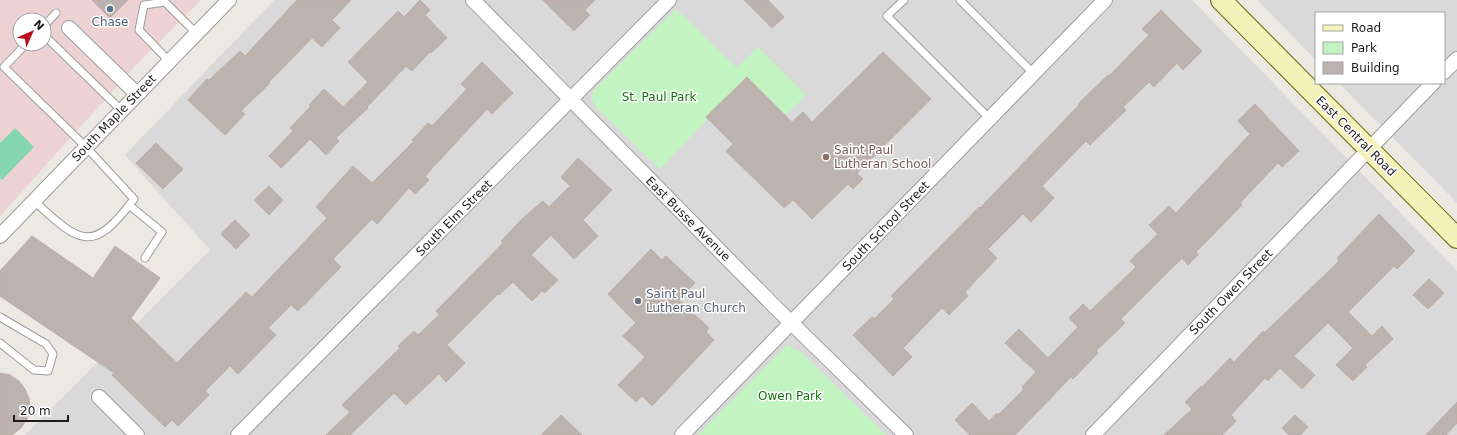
<svg xmlns="http://www.w3.org/2000/svg" width="1457" height="435" viewBox="0 0 1457 435" font-family="'DejaVu Sans',sans-serif">
	<style>
		.residential { fill: #dad9d9 }
		.commercial { fill: #ecd2d3; fill-rule: evenodd }
		.park { fill: #c2f4c1 }
		.pitch { fill: #85d6af }
		.building { fill: #bcb3af; stroke: #bdada6 }
		.lines { fill: none; stroke-linecap: round; stroke-linejoin: round }
		.lane-casing { stroke: #9d9d9d; stroke-width: 9 }
		.street-casing { stroke: #9d9d9d; stroke-width: 16 }
		.secondary-casing { stroke: #67680d; stroke-width: 22 }
		.lane { stroke: #fff; stroke-width: 7 }
		.street { stroke: #fff; stroke-width: 14 }
		.secondary { stroke: #f4f1b9; stroke-width: 20 }
		.service-dot { fill: #5c6f8a; stroke: #fff; stroke-width: 1.5 }
		.education-dot { fill: #8d6e63; stroke: #fff; stroke-width: 1.5 }
		.worship-dot { fill: #6b7280; stroke: #fff; stroke-width: 1.5 }
		.labels { text-anchor: middle; stroke-width: 3; stroke-linejoin: round; paint-order: stroke }
		.service-label { font-size: 12px; fill: #4e5e75; stroke: #fff }
		.park-label { font-size: 12px; fill: #157014; stroke: #fff }
		.street-label { font-size: 12px; fill: #1c1c1c; stroke: #fff }
		.education-label { font-size: 12px; fill: #785e54; stroke: #fff; text-anchor: start }
		.worship-label { font-size: 12px; fill: #5b616d; stroke: #fff; text-anchor: start }
	</style>
	<rect width="100%" height="100%" fill="#ece8e2"/>
	<path class="residential" d="M 274,0 L 1192,0 L 1457,271 L 1457,435 L 25,435 L 210,250 L 125,155 Z
		M 1257,0 L 1457,0 L 1457,203 L 1339,83 L 1444,83 L 1444,13 L 1316,13 L 1316,60 Z"/>
	<path class="commercial" d="M 0,0 L 201,0 L 138,63 L 0,216 ZM 20,20 L 44,20 L 44,44 L 20,44 Z"/>
	<path class="park" d="M 676,9 L 737,68 L 758,47 L 806,95 L 786,115 L 747,77 L 660,169 L 596,107 L 591,98 L 595,89 Z
		M 787,345 L 801,352 L 886,435 L 698,435 Z"/>
	<path class="pitch" d="M 15,128 L 34,147 L 2,180 L 0,178 L 0,143 Z"/>
	<path class="building" d="M 92,0 L 128,0 L 110,18 Z
		M 297,0 L 351,0 L 332,20 L 340,28 L 322,47 L 312,38 L 269,82 L 270,83 L 241,111 L 245,114 L 225,135 L 188,100 L 207,79 L 209,80 L 240,51 L 245,56 Z
		M 420,0 L 430,10 L 425,15 L 447,38 L 431,53 L 430,52 L 412,71 L 406,66 L 367,107 L 368,108 L 336,138 L 339,141 L 326,155 L 310,139 L 281,168 L 269,156 L 293,131 L 290,128 L 311,106 L 309,105 L 324,89 L 343,107 L 368,82 L 348,62 L 398,11 L 404,17 Z
		M 543,0 L 595,0 L 585,10 L 590,15 L 574,31 Z
		M 744,0 L 768,0 L 784,17 L 772,28 Z
		M 1161,10 L 1202,51 L 1183,70 L 1177,63 L 1154,87 L 1149,82 L 1123,107 L 1126,110 L 1090,145 L 1086,141 L 1042,186 L 1054,198 L 1031,222 L 1023,214 L 988,249 L 997,258 L 965,292 L 968,296 L 949,315 L 942,308 L 903,348 L 912,357 L 893,376 L 853,335 L 872,317 L 874,319 L 894,299 L 891,296 L 979,207 L 980,208 L 1079,105 L 1078,104 L 1108,75 L 1109,76 L 1149,35 L 1142,29 Z
		M 883,52 L 931,99 L 857,173 L 863,179 L 853,189 L 848,184 L 812,219 L 793,200 L 784,208 L 726,151 L 733,144 L 706,117 L 747,77 L 792,122 L 803,112 L 812,122 Z
		M 482,62 L 513,93 L 492,114 L 487,109 L 425,176 L 429,180 L 415,194 L 409,188 L 377,224 L 372,219 L 333,259 L 341,267 L 298,311 L 291,305 L 268,328 L 276,335 L 238,374 L 230,366 L 205,391 L 209,395 L 178,426 L 172,420 L 165,427 L 112,375 L 114,373 L 0,296 L 0,271 L 32,236 L 93,278 L 115,246 L 160,278 L 131,318 L 177,363 L 246,292 L 252,297 L 327,218 L 316,207 L 353,166 L 372,183 L 414,141 L 412,140 L 428,123 L 432,126 L 467,89 L 461,84 Z
		M 1255,104 L 1299,151 L 1282,167 L 1278,163 L 1240,203 L 1242,205 L 1196,252 L 1198,255 L 1188,265 L 1182,258 L 1121,319 L 1125,323 L 1096,351 L 1098,353 L 1073,379 L 1071,377 L 1015,435 L 970,435 L 955,420 L 972,403 L 989,421 L 997,413 L 998,415 L 1024,389 L 1022,387 L 1036,372 L 1005,343 L 1019,329 L 1048,358 L 1078,327 L 1069,318 L 1083,304 L 1090,311 L 1136,267 L 1130,261 L 1158,234 L 1149,225 L 1169,206 L 1176,213 L 1250,134 L 1238,121 Z
		M 156,143 L 183,169 L 163,189 L 136,163 Z
		M 578,158 L 612,190 L 583,220 L 598,236 L 574,259 L 551,235 L 531,255 L 558,280 L 545,293 L 542,291 L 532,301 L 513,282 L 499,295 L 498,294 L 447,345 L 465,363 L 446,382 L 439,374 L 406,405 L 394,393 L 350,435 L 326,435 L 350,412 L 342,405 L 400,348 L 398,346 L 414,331 L 418,335 L 439,315 L 436,311 L 503,243 L 501,241 L 522,219 L 543,201 L 549,207 L 570,186 L 561,177 Z
		M 269,186 L 283,200 L 269,215 L 254,200 Z
		M 1379,214 L 1415,251 L 1397,269 L 1394,266 L 1348,312 L 1372,336 L 1382,326 L 1393,339 L 1365,365 L 1367,367 L 1353,381 L 1336,365 L 1353,348 L 1328,323 L 1294,356 L 1315,375 L 1302,389 L 1280,368 L 1268,381 L 1265,378 L 1231,415 L 1236,421 L 1222,435 L 1164,435 L 1192,409 L 1185,402 L 1201,386 L 1202,387 L 1230,358 L 1234,362 L 1263,331 L 1265,332 L 1303,296 L 1339,261 L 1337,258 Z
		M 235,220 L 250,235 L 236,249 L 221,234 Z
		M 651,249 L 662,260 L 666,256 L 695,283 L 679,300 L 709,328 L 706,332 L 714,340 L 652,406 L 642,396 L 636,402 L 618,385 L 645,357 L 623,336 L 636,323 L 608,294 Z
		M 1429,279 L 1444,293 L 1428,309 L 1413,295 Z
		M 0,373 L 10,375 L 19,381 L 25,389 L 29,399 L 30,409 L 27,419 L 21,428 L 12,435 L 0,435 Z
		M 1457,402 L 1457,423 L 1446,435 L 1426,435 Z
		M 561,415 L 582,435 L 541,435 Z
		M 1295,415 L 1308,427 L 1300,435 L 1289,435 L 1282,428 Z"/>
	<g class="lines">
		<g class="lane-casing">
			<path id="lane" d="M 904,0 L 887,16 L 990,119
				M 960,0 L 1033,73
				M 44,26 L 56,13
				M 44,35 L 121,110
				M 26,44 L 4,67 L 86,147 L 134,199 C 92,255 80,243 34,201
				M 169,61 L 139,30 L 144,5 L 165,2 L 196,33
				M 129,205 L 162,232 L 145,258
				M 0,317 L 46,344 L 53,354 L 48,371 L 34,370 L 0,343"/>
		</g>
		<g class="street-casing">
			<path id="street" d="M 473,0 L 772,304 L 906,435
				M 69,28 L 137,94
				M 1444,72 L 1457,59
				M 0,236 L 229,0
				M 99,397 L 137,435
				M 238,435 L 669,0
				M 682,435 L 1105,0
				M 1093,435 L 1433,83"/>
		</g>
		<g class="secondary-casing">
			<path id="secondary" d="M 1221,0 L 1457,238"/>
		</g>
		<use href="#lane" class="lane"/>
		<use href="#street" class="street"/>
		<use href="#secondary" class="secondary"/>
	</g>
	<circle class="service-dot" cx="110" cy="9" r="4"/>
	<circle class="education-dot" cx="826" cy="157" r="4"/>
	<circle class="worship-dot" cx="638" cy="301" r="4"/>
	<g class="labels">
		<g class="service-label">
			<text x="110" y="26">Chase</text>
		</g>
		<g class="park-label">
			<text x="659" y="101">St. Paul Park</text>
			<text x="790" y="400">Owen Park</text>
		</g>
		<g class="street-label">
			<text transform="translate(114 118) rotate(-46)" y="4">South Maple Street</text>
			<text transform="translate(1356 136) rotate(45)" y="4">East Central Road</text>
			<text transform="translate(454 218) rotate(-45)" y="4">South Elm Street</text>
			<text transform="translate(688 219) rotate(45)" y="4">East Busse Avenue</text>
			<text transform="translate(886 226) rotate(-46)" y="4">South School Street</text>
			<text transform="translate(1231 292) rotate(-46)" y="4">South Owen Street</text>
		</g>
		<g class="education-label">
			<text x="834" y="154">Saint Paul<tspan x="834" dy="14">Lutheran School</tspan></text>
		</g>
		<g class="worship-label">
			<text x="646" y="298">Saint Paul<tspan x="646" dy="14">Lutheran Church</tspan></text>
		</g>
	</g>
	<rect x="1315" y="12" width="130" height="72" fill="#ffffff" stroke="#a4a4a4"/>
	<rect x="1323" y="25" width="20" height="6" fill="#f4f1b9" stroke="#a4a4a4"/>
	<text x="1351" y="32" font-size="12" fill="#1c1c1c">Road</text>
	<rect x="1323" y="42" width="20" height="12" fill="#c2f4c1" stroke="#a4a4a4"/>
	<text x="1351" y="52" font-size="12" fill="#1c1c1c">Park</text>
	<rect x="1323" y="62" width="20" height="12" fill="#bcb3af" stroke="#a4a4a4"/>
	<text x="1351" y="72" font-size="12" fill="#1c1c1c">Building</text>
	<g transform="translate(32 32) rotate(45)"><circle r="19" fill="#ffffff" stroke="#a4a4a4"/>
	<path d="M0-3L7 15L0 10L-7 15Z" fill="#b71021"/>
	<text y="-6" font-size="11" font-weight="bold" text-anchor="middle" fill="#1c1c1c">N</text>
	</g>
	<path d="M14 415v6h54v-6" fill="none" stroke="#1c1c1c" stroke-width="2"/>
	<text x="20" y="415" font-size="12" fill="#1c1c1c" stroke="#ffffff" stroke-width="3" paint-order="stroke">20 m</text>
</svg>
